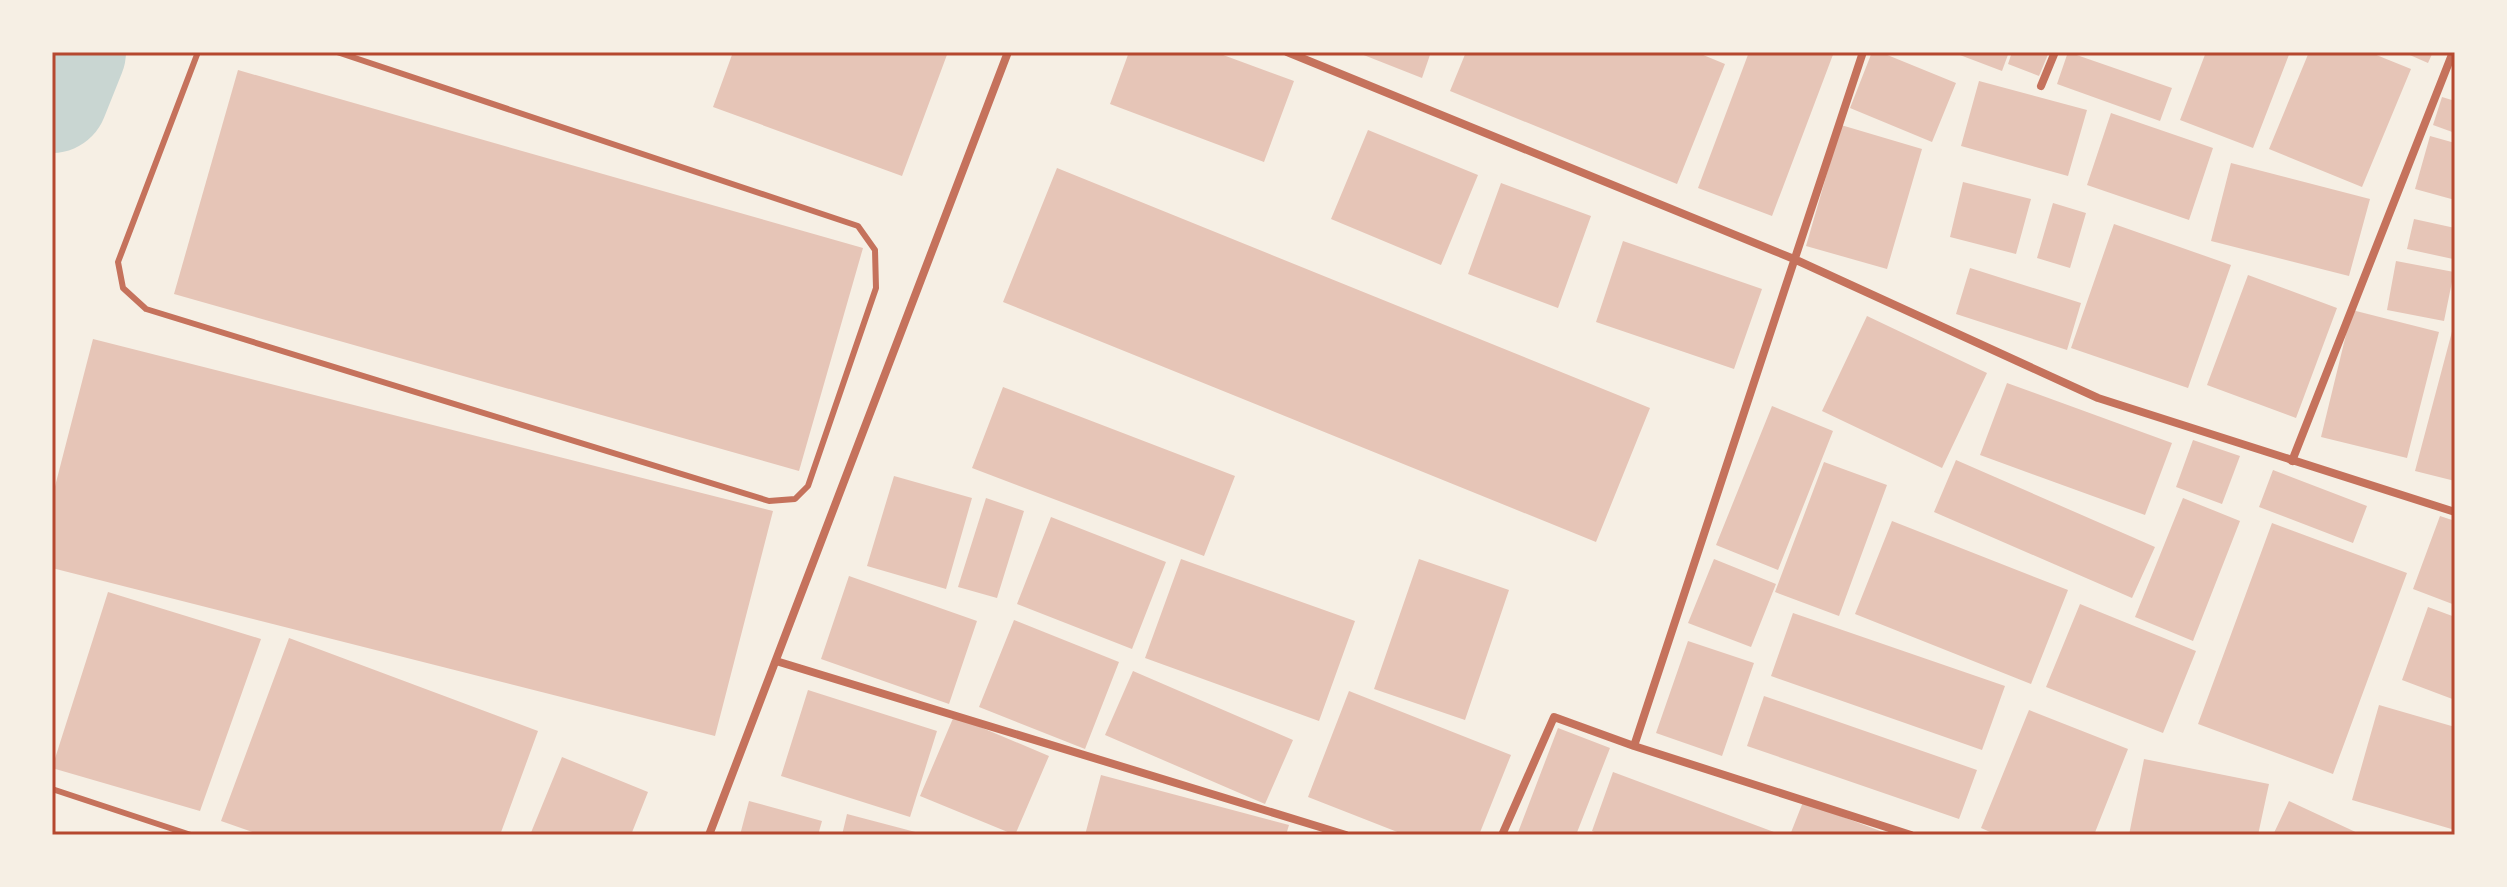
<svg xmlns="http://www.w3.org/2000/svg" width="2507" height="887" viewBox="0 0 2507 887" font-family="'Zilla Slab',serif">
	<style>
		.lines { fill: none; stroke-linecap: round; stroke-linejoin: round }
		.river { stroke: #c9d6d2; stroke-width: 112 }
		.building { fill: #e6c5b7 }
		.service { stroke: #c5725c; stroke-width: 6 }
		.minor { stroke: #c5725c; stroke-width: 8 }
		.neatline { fill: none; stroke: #b5482f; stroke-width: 3 }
	</style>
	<rect width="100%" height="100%" fill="#f6efe4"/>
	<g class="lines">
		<path class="river" d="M 52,97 L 70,52"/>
	</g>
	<path class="building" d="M 733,52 L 948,52 L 902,176 L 713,107 Z
		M 1129,52 L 1215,52 L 1294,81 L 1264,162 L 1110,104 Z
		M 1356,52 L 1431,52 L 1422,78 Z
		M 1466,52 L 1696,52 L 1725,64 L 1677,184 L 1450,91 Z
		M 1749,52 L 1834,52 L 1772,216 L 1698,188 Z
		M 1872,52 L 1880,52 L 1956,83 L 1932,142 L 1850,108 Z
		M 1952,52 L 2009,52 L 2002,71 Z
		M 2012,52 L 2049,52 L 2039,76 L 2008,64 Z
		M 2068,52 L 2172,88 L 2160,121 L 2057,84 Z
		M 2206,52 L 2290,52 L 2253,148 L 2180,120 Z
		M 2309,52 L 2369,52 L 2411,69 L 2362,187 L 2269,149 Z
		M 2403,52 L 2433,52 L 2428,63 Z
		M 238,70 L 863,248 L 799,471 L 174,294 Z
		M 1979,81 L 2087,110 L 2068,176 L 1961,146 Z
		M 2442,97 L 2455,101 L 2455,133 L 2433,125 Z
		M 2111,113 L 2213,148 L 2189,220 L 2087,185 Z
		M 1841,125 L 1922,149 L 1887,269 L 1806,246 Z
		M 1368,130 L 1478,175 L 1441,265 L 1331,219 Z
		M 2430,136 L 2455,143 L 2455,200 L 2415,189 Z
		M 2231,163 L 2370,199 L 2349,276 L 2211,241 Z
		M 1057,168 L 1650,408 L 1596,542 L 1003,302 Z
		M 1963,182 L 2031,199 L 2016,254 L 1950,237 Z
		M 1501,183 L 1591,216 L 1558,308 L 1468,274 Z
		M 2053,203 L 2086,213 L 2070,268 L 2037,258 Z
		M 2414,219 L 2455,228 L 2453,259 L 2407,249 Z
		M 2114,224 L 2231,265 L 2188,388 L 2071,348 Z
		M 1623,241 L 1762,289 L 1734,369 L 1596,322 Z
		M 2396,261 L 2454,272 L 2444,321 L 2387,310 Z
		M 1970,268 L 2081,303 L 2067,350 L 1956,314 Z
		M 2248,275 L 2337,308 L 2296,418 L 2207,385 Z
		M 2352,310 L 2439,332 L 2407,458 L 2321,437 Z
		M 1867,316 L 1987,373 L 1942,468 L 1822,411 Z
		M 2454,324 L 2455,324 L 2455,481 L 2415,471 Z
		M 93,339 L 773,511 L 715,736 L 52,568 L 52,498 Z
		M 2007,383 L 2172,443 L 2145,515 L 1980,455 Z
		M 1003,387 L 1235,476 L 1204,556 L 972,468 Z
		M 1772,406 L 1833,431 L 1778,570 L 1716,545 Z
		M 2193,440 L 2240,456 L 2222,504 L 2176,487 Z
		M 1956,460 L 2155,547 L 2132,598 L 1934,512 Z
		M 1824,462 L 1887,485 L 1839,616 L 1775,592 Z
		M 2273,470 L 2367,506 L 2353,543 L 2259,507 Z
		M 894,476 L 972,498 L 946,589 L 867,566 Z
		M 986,498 L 1024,511 L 997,598 L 958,587 Z
		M 2183,498 L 2240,521 L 2193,641 L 2135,617 Z
		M 2440,516 L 2455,521 L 2455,605 L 2413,589 Z
		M 1051,517 L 1166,562 L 1132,649 L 1017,604 Z
		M 1892,521 L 2068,590 L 2031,684 L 1855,614 Z
		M 2272,523 L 2407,573 L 2333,774 L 2198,724 Z
		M 1181,559 L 1355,621 L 1319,721 L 1145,658 Z
		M 1419,559 L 1509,590 L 1465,720 L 1374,689 Z
		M 1714,559 L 1776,584 L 1751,647 L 1688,623 Z
		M 849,576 L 977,621 L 949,704 L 821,659 Z
		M 108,592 L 261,639 L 200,811 L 52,768 Z
		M 2080,604 L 2196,651 L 2163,733 L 2046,687 Z
		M 2428,607 L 2455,617 L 2455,700 L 2402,680 Z
		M 1793,613 L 2005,686 L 1982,750 L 1771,676 Z
		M 1014,620 L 1119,662 L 1085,749 L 979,707 Z
		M 289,638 L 538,731 L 500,835 L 261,835 L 221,821 Z
		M 1688,641 L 1754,663 L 1722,756 L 1656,733 Z
		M 1133,671 L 1293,740 L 1265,804 L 1105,735 Z
		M 808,690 L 937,731 L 910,817 L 781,776 Z
		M 1349,691 L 1511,755 L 1479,835 L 1405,835 L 1308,797 Z
		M 1764,696 L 1977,770 L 1959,819 L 1747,746 Z
		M 2379,705 L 2455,727 L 2455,830 L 2352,800 Z
		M 2029,710 L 2128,749 L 2094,835 L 1997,835 L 1981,828 Z
		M 954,716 L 1049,756 L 1015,835 L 920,796 Z
		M 1558,728 L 1610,748 L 1576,835 L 1517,835 Z
		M 562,757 L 648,792 L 631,835 L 530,835 Z
		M 2144,759 L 2269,784 L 2258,835 L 2129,835 Z
		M 1613,772 L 1782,835 L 1602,835 L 1592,831 Z
		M 1101,775 L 1289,825 L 1286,835 L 1085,835 Z
		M 749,801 L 822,821 L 818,835 L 740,835 Z
		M 2289,801 L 2362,835 L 2273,835 Z
		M 1803,802 L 1891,835 L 1790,835 Z
		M 847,814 L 923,834 L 923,835 L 842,835 Z"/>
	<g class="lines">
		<path class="service" d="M 198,52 L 118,262 L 123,288 L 146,309 L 769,501 L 795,499 L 808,486 L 876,288 L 875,250 L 858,226 L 337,52
			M 52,789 L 191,835"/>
		<path class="minor" d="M 1287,52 L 1794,259 L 2098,398 L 2455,512
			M 2041,86 L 2055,52
			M 2292,461 L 2453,52
			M 776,661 L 1346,835
			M 1634,746 L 1863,52
			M 709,835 L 1008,52
			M 1502,835 L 1554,717 L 1634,746 L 1911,835"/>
	</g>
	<rect width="2507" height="887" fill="none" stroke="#f6efe4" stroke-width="108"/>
	<rect x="54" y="54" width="2399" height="779" class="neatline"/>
</svg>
